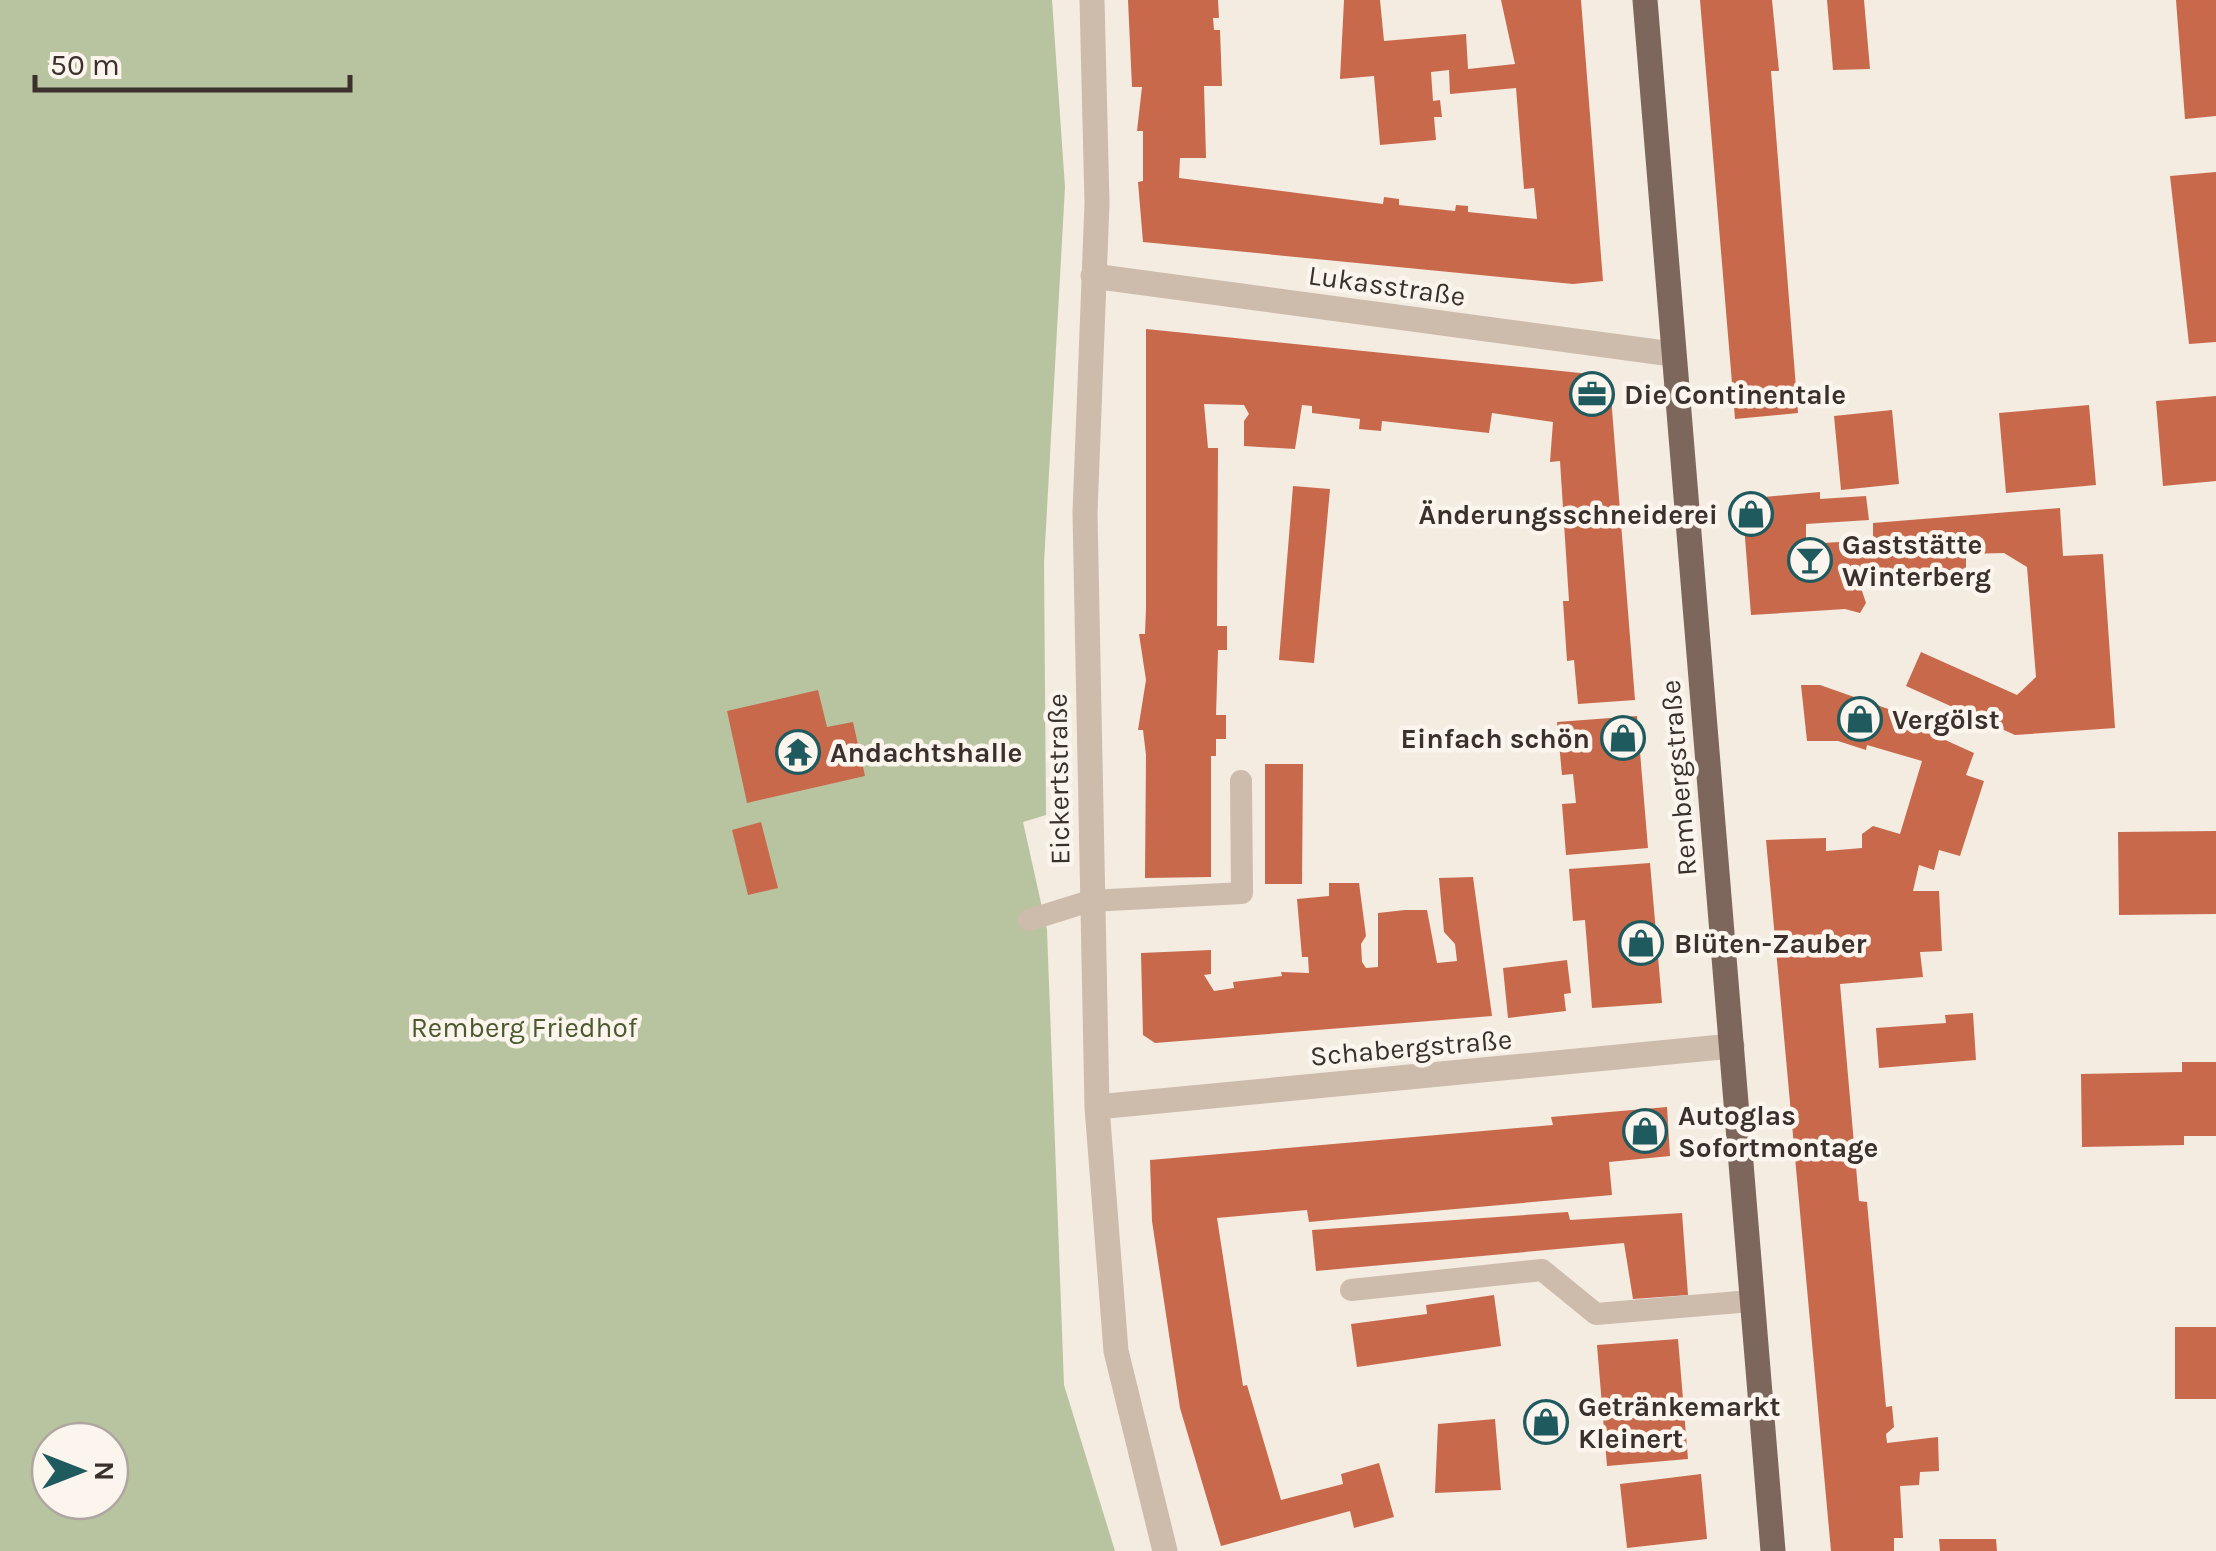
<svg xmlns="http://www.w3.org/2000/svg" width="2216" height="1551" viewBox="0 0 2216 1551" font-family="Karla,sans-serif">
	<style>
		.green { fill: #b8c4a0; fill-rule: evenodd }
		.building { fill: #c8694b }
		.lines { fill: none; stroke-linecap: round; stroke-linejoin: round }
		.service { stroke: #cdbbac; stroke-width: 22 }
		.minor { stroke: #cdbbac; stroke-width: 25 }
		.primary { stroke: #7d675c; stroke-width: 25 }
		.labels { text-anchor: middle; stroke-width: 9; stroke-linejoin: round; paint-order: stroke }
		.street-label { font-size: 28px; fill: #3b302b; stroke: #fbf5ee }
		.poi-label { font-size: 28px; font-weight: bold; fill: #3b302b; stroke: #fbf5ee; text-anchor: start }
		.park-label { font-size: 28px; fill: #4a5a2e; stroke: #fbf5ee }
	</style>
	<rect width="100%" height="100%" fill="#f4ebe1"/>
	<path class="green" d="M 0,0 L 1052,0 L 1065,187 L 1044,563 L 1046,815 L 1023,822 L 1047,930 L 1064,1385 L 1115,1551 L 0,1551 ZM 50,1441 L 110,1441 L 110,1501 L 50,1501 Z"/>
	<path class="building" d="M 1128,0 L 1218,0 L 1219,18 L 1213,18 L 1214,30 L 1220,30 L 1222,86 L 1204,86 L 1206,158 L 1180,158 L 1179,178 L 1383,204 L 1384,197 L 1399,199 L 1399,205 L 1455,211 L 1456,205 L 1468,206 L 1468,212 L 1537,219 L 1534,188 L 1524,189 L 1516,88 L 1450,94 L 1449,70 L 1431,72 L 1433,101 L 1440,100 L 1442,117 L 1434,117 L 1436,140 L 1380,145 L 1374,76 L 1340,79 L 1344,0 L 1380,0 L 1384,41 L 1466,34 L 1468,69 L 1515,64 L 1501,0 L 1581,0 L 1603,281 L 1573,284 L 1143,242 L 1138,182 L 1143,181 L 1143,131 L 1137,131 L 1142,87 L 1132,87 Z
		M 1700,0 L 1772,0 L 1779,71 L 1771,71 L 1798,413 L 1735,419 Z
		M 1827,0 L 1864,0 L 1870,69 L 1833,70 Z
		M 2176,0 L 2216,0 L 2216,116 L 2185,119 Z
		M 2216,172 L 2216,342 L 2189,344 L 2170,176 Z
		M 1146,329 L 1600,375 L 1610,384 L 1635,700 L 1578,704 L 1574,660 L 1567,661 L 1563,601 L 1569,601 L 1560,461 L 1550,462 L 1553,422 L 1492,413 L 1489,433 L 1382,421 L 1381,431 L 1359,429 L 1360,419 L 1312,413 L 1312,406 L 1302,405 L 1295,449 L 1244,446 L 1244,421 L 1249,414 L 1244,405 L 1204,404 L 1208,448 L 1218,448 L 1217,626 L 1227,626 L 1227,650 L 1218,650 L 1216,715 L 1226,715 L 1226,739 L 1216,739 L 1216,756 L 1211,756 L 1211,877 L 1145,878 L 1146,755 L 1143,730 L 1138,730 L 1146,680 L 1139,634 L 1145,634 L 1146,608 Z
		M 2216,396 L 2216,481 L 2163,486 L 2156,401 Z
		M 2089,405 L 2096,485 L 2006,493 L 1999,413 Z
		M 1892,410 L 1899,484 L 1841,490 L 1834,416 Z
		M 1293,486 L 1330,489 L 1314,663 L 1279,660 Z
		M 1820,492 L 1820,499 L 1866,496 L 1869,520 L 1806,524 L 1806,544 L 1873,540 L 1873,523 L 2060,508 L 2063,556 L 2103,554 L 2115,728 L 2015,735 L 1906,686 L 1921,652 L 2017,695 L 2036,677 L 2027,567 L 2004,553 L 1966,554 L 1966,571 L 1874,575 L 1874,581 L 1859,582 L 1866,603 L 1860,613 L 1845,609 L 1751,615 L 1742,499 Z
		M 1801,685 L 1820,685 L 1894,711 L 1892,716 L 1974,753 L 1966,775 L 1984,781 L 1960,856 L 1939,850 L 1934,870 L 1919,865 L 1913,891 L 1939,891 L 1942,951 L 1920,952 L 1923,977 L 1840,984 L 1859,1201 L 1867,1202 L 1886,1407 L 1892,1406 L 1894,1427 L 1886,1434 L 1887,1443 L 1938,1437 L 1939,1471 L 1920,1472 L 1919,1485 L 1900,1486 L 1903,1538 L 1894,1538 L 1894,1551 L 1831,1551 L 1766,840 L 1826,838 L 1826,851 L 1862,848 L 1862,834 L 1873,826 L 1900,834 L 1922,761 L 1867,745 L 1866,750 L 1838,741 L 1807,741 Z
		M 818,690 L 827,727 L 853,722 L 865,776 L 747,803 L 727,711 Z
		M 1637,716 L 1648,848 L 1566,855 L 1562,804 L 1576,803 L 1573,774 L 1562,775 L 1557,722 Z
		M 1265,764 L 1303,764 L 1302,884 L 1265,884 Z
		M 761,822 L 778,888 L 748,895 L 732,830 Z
		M 2216,831 L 2216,914 L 2119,915 L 2118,832 Z
		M 1650,863 L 1662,1003 L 1592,1008 L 1585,920 L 1573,921 L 1569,869 Z
		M 1473,877 L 1492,1016 L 1155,1043 L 1143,1035 L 1141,953 L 1211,950 L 1211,974 L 1204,975 L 1214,991 L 1234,988 L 1233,982 L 1282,976 L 1281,972 L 1309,973 L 1308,957 L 1302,957 L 1297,899 L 1329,896 L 1329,883 L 1359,883 L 1366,936 L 1361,944 L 1362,962 L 1366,968 L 1378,967 L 1378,913 L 1405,910 L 1427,910 L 1437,963 L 1457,961 L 1455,944 L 1444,932 L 1439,878 Z
		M 1567,960 L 1571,993 L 1564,994 L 1566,1011 L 1508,1018 L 1503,968 Z
		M 1973,1013 L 1976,1060 L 1879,1068 L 1876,1028 L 1946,1023 L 1945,1015 Z
		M 2182,1062 L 2216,1062 L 2216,1136 L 2184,1136 L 2184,1145 L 2082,1147 L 2081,1074 L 2182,1072 Z
		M 1667,1107 L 1670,1156 L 1609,1162 L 1612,1195 L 1309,1222 L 1307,1210 L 1217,1218 L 1243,1386 L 1247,1385 L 1281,1500 L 1343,1484 L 1341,1474 L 1379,1463 L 1394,1517 L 1354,1528 L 1350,1511 L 1221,1546 L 1180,1408 L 1152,1221 L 1150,1160 L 1553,1125 L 1551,1117 Z
		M 1568,1212 L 1570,1220 L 1682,1213 L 1688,1295 L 1633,1299 L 1624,1243 L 1316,1271 L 1312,1230 Z
		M 1494,1295 L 1501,1346 L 1357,1367 L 1351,1324 L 1427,1314 L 1426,1305 Z
		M 2175,1327 L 2216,1327 L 2216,1399 L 2175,1399 Z
		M 1678,1339 L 1688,1459 L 1607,1466 L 1597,1345 Z
		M 1495,1419 L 1501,1490 L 1435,1493 L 1438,1424 Z
		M 1701,1474 L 1707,1539 L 1627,1548 L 1620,1484 Z
		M 1939,1539 L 1996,1539 L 1997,1551 L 1940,1551 Z"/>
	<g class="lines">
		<path class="service" d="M 1029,920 L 1090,901 L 1242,893 L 1241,781
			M 1351,1290 L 1542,1270 L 1596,1314 L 1751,1301"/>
		<path class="minor" d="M 1092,0 L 1097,203 L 1085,513 L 1097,1107 L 1116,1351 L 1165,1551
			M 1093,276 L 1672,354
			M 1097,1107 L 1732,1046"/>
		<path class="primary" d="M 1645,0 L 1773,1551"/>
	</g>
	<defs>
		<g id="office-ring" transform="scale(2.25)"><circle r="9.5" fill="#fbf5ee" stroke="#1f5a5e" stroke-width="1.5"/><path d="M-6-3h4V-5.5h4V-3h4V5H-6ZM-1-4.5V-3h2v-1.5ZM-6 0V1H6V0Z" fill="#1f5a5e"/></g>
		<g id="shop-ring" transform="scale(2.25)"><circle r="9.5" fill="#fbf5ee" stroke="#1f5a5e" stroke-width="1.5"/><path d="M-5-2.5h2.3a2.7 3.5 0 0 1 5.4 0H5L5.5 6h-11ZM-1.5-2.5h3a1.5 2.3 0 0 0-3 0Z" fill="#1f5a5e"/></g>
		<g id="bar-ring" transform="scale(2.25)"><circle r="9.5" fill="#fbf5ee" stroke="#1f5a5e" stroke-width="1.5"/><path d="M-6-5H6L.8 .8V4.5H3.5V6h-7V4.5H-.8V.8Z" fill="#1f5a5e"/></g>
		<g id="temple-ring" transform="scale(2.25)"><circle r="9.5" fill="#fbf5ee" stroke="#1f5a5e" stroke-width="1.5"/><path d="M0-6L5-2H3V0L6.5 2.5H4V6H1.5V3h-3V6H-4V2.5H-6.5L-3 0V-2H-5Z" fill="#1f5a5e"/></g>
	</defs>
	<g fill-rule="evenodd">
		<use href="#office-ring" x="1592" y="394"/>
		<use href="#shop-ring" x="1751" y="514"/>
		<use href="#bar-ring" x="1810" y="560"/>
		<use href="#shop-ring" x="1860" y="719"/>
		<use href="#shop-ring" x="1623" y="738"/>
		<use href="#temple-ring" x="798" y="752"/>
		<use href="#shop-ring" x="1641" y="943"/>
		<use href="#shop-ring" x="1645" y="1131"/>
		<use href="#shop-ring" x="1546" y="1422"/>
	</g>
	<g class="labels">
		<g class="street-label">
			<text transform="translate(1387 285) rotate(8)" y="10">Lukasstraße</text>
			<text transform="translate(1678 778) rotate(-95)" y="10">Rembergstraße</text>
			<text transform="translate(1058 779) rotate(-91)" y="10">Eickertstraße</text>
			<text transform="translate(1411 1047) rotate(-5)" y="10">Schabergstraße</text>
		</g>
		<g class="poi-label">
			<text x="1624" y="404">Die Continentale</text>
			<text x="1718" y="524" text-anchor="end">Änderungsschneiderei</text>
			<text x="1842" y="554">Gaststätte<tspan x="1842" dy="32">Winterberg</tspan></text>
			<text x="1892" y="729">Vergölst</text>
			<text x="1590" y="748" text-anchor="end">Einfach schön</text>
			<text x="830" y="762">Andachtshalle</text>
			<text x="1674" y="953">Blüten-Zauber</text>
			<text x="1678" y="1125">Autoglas<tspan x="1678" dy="32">Sofortmontage</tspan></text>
			<text x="1578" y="1416">Getränkemarkt<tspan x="1578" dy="32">Kleinert</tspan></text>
		</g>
		<g class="park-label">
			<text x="524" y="1037">Remberg Friedhof</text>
		</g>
	</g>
	<g transform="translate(80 1471) rotate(90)"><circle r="48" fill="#fbf5ee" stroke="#aea6a0" stroke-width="2.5"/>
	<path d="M0-8L18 38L0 25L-18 38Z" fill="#1f5a5e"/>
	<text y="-15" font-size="28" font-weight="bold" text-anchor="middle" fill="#3b302b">N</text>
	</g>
	<path d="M35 75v15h315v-15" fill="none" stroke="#3b302b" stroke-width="5"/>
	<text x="50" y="75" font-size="30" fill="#3b302b" stroke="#fbf5ee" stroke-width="8" paint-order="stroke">50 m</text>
</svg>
